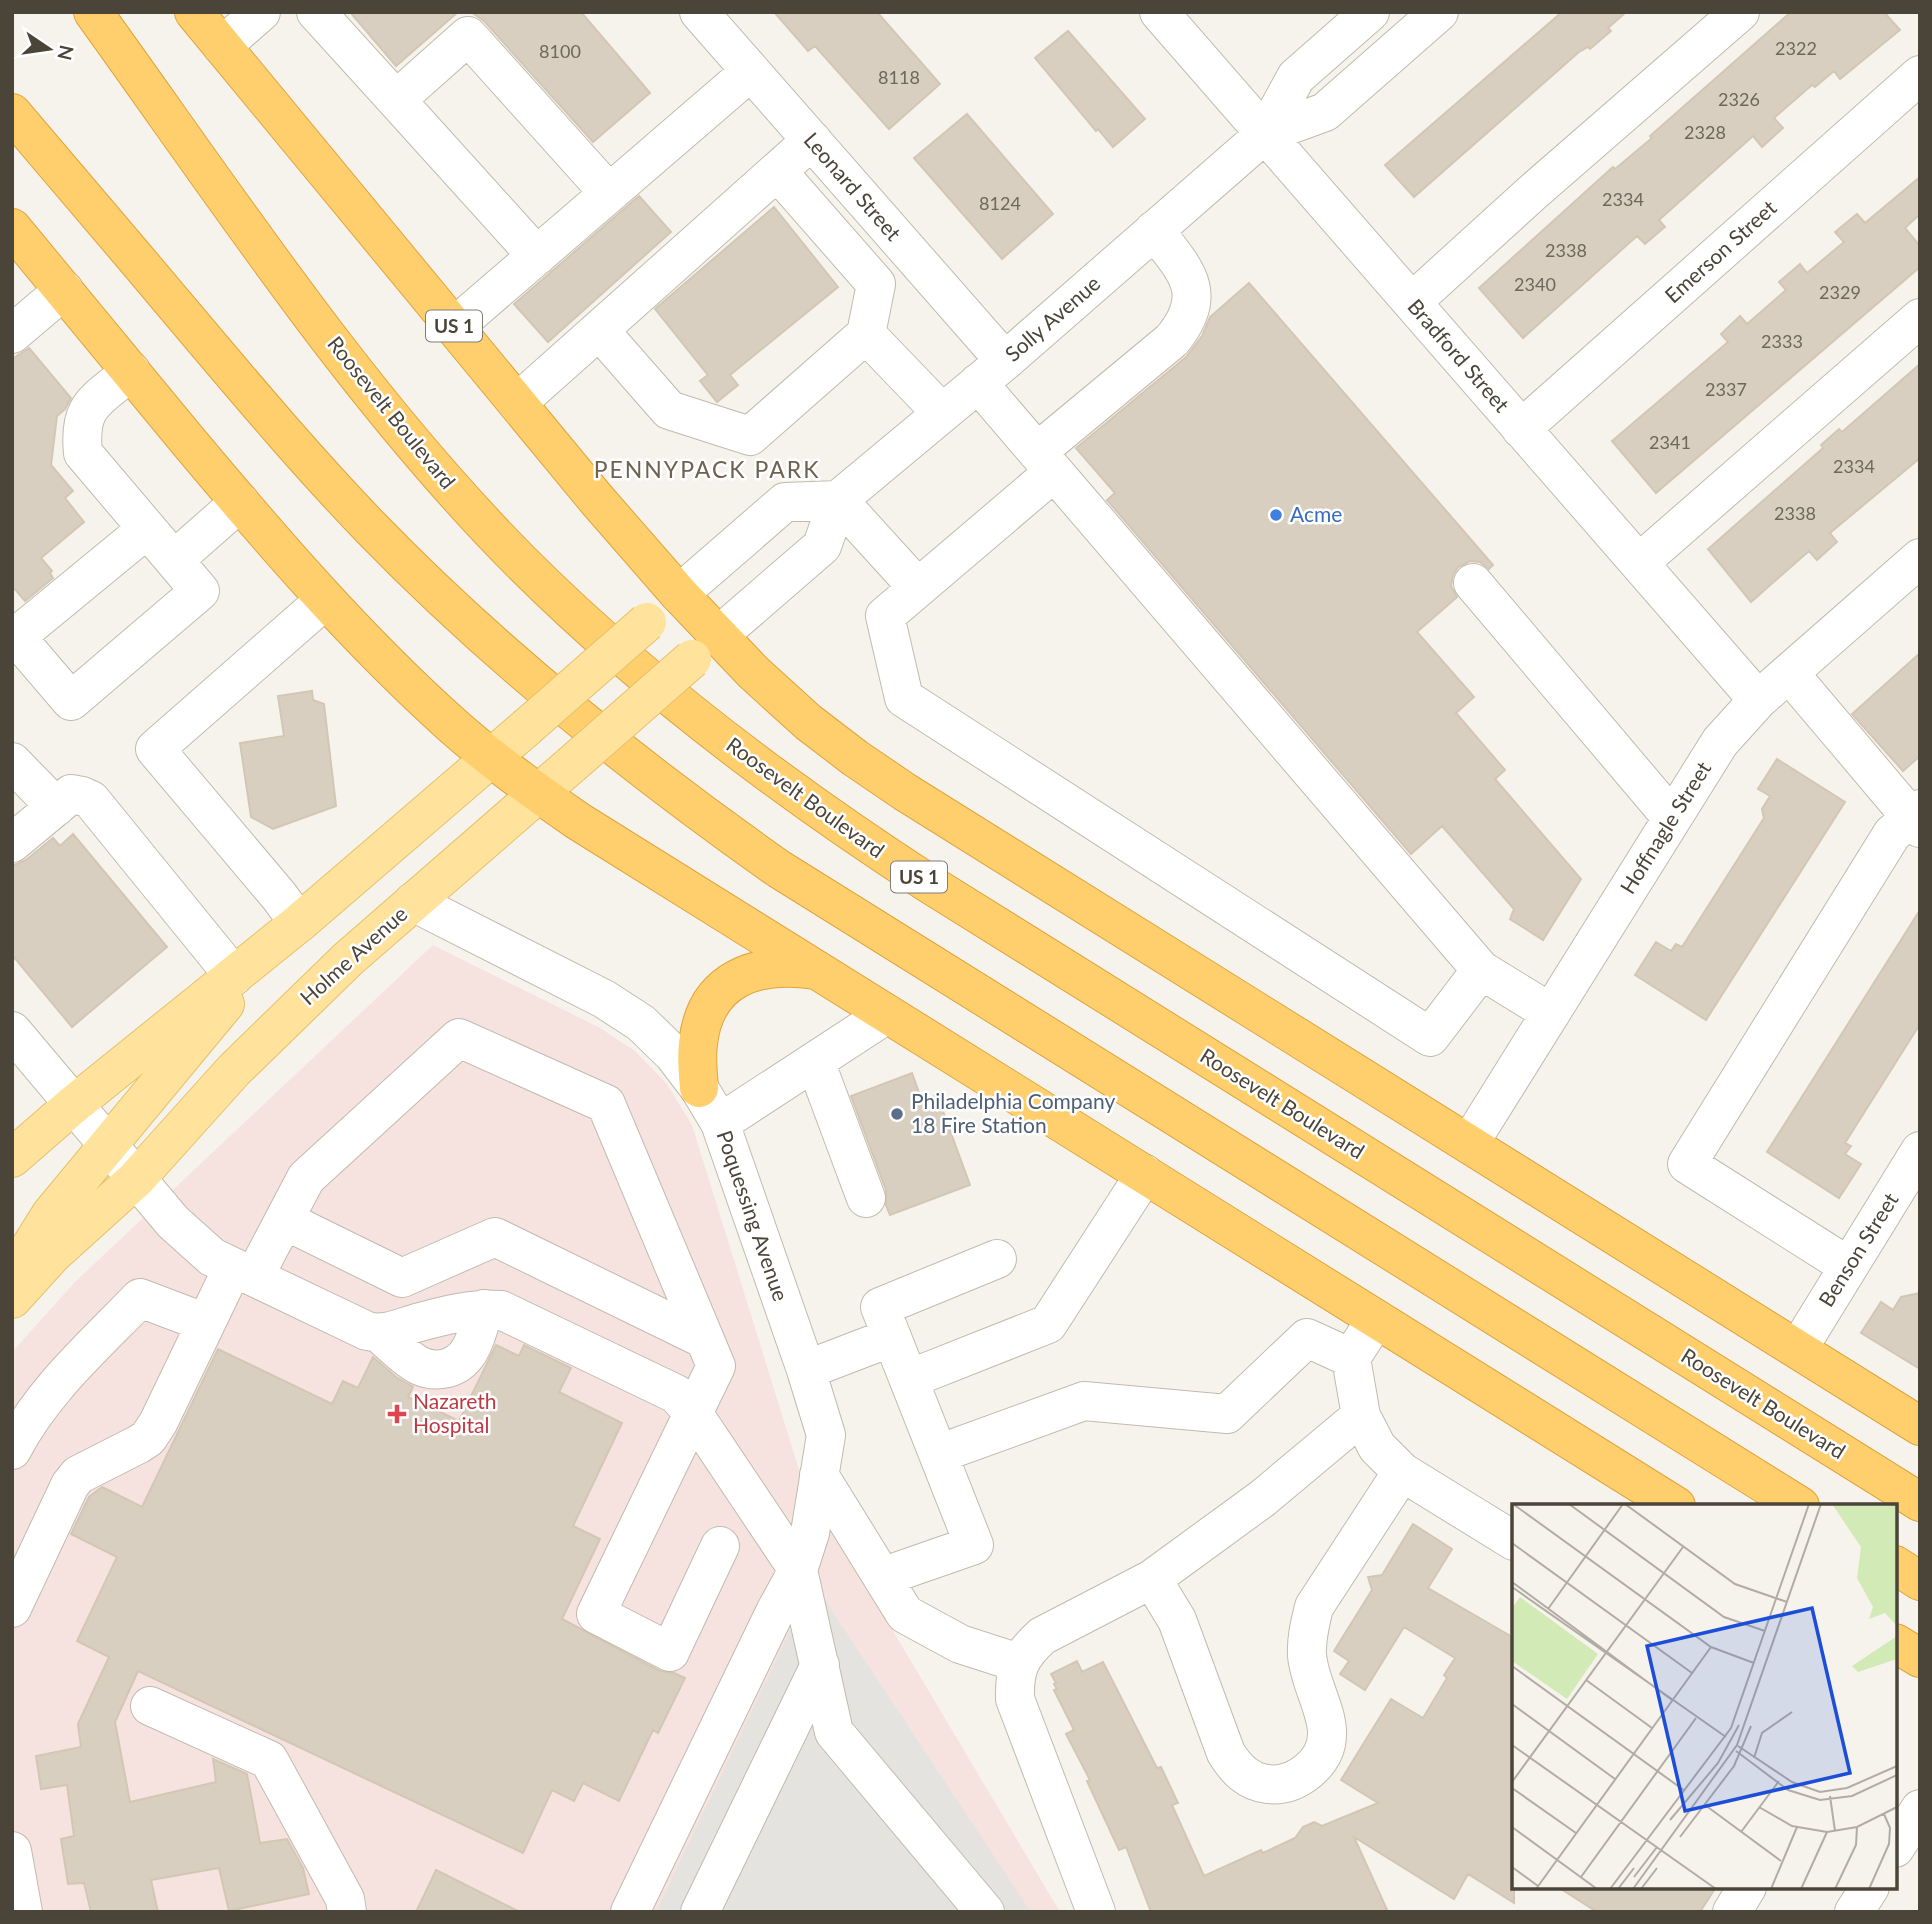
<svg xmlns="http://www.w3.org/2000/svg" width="1932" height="1924" viewBox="0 0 1932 1924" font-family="Lato,sans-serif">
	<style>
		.medical { fill: #f6e3e0 }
		.parking { fill: #e5e3e0 }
		.building { fill: #d8cfc1; stroke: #d3c7b4; stroke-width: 2 }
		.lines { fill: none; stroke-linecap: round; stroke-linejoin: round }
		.minor-casing { stroke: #c2bbae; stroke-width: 40 }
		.major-casing { stroke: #e6c16a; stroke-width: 40 }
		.highway-casing { stroke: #e0a43c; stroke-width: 40 }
		.minor { stroke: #fff; stroke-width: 38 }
		.major { stroke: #ffe39c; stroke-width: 38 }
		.highway { stroke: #ffcf6e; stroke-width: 38 }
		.major-bridge-casing { stroke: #e6c16a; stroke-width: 40; stroke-linecap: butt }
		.major-bridge { stroke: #ffe39c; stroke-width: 38 }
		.shop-dot { fill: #3f7fe0; stroke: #fff; stroke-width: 2.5 }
		.service-dot { fill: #5c6f8a; stroke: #fff; stroke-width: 2.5 }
		.health-dot { fill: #e0444e; stroke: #fff; stroke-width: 2.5 }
		.labels { text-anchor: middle; stroke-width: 5; stroke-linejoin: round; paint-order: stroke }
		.number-label { font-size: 18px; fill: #6e675b }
		.shield { fill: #fff; stroke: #817c74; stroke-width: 2 }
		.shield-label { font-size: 19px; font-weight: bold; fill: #4b4439 }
		.street-label { font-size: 21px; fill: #4b4439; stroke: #fff }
		.shop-label { font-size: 21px; fill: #366cbe; stroke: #fff; text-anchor: start }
		.service-label { font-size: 21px; fill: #4e5e75; stroke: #fff; text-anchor: start }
		.health-label { font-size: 21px; fill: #be3a42; stroke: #fff; text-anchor: start }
		.neighbourhood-label { font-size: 23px; letter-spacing: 2px; fill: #6e6250; stroke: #fff }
		.inset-road { fill: none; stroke: #b2ada4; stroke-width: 2 }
		.view { fill: #1d4ed8; fill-opacity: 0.15; stroke: #1d4ed8; stroke-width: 3.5 }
		.inset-edge { fill: none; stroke: #4b4439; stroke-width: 3.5 }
	</style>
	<rect width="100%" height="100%" fill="#f6f3ec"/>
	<path class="medical" d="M 433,945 L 600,1028 L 635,1051 L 666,1083 L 692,1125 L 801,1476 L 1060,1912 L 12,1912 L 12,1352 L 75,1282 Z"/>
	<path class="parking" d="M 813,1582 L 1031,1912 L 656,1912 Z"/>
	<path class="building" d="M 350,12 L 458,12 L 396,66 Z
		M 471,12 L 581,12 L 650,93 L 593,142 L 484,21 Z
		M 774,12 L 877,12 L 940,84 L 889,129 L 815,46 L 808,51 Z
		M 1562,12 L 1626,12 L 1608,28 L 1611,31 L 1590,49 L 1588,47 L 1579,52 L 1414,197 L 1385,165 Z
		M 1791,12 L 1884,12 L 1900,30 L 1840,79 L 1834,71 L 1815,87 L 1812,85 L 1774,118 L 1783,128 L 1762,147 L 1753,136 L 1659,220 L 1665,227 L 1645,244 L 1637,236 L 1523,338 L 1479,288 L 1593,185 L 1613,167 L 1615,169 L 1652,138 L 1650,136 Z
		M 1068,31 L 1145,119 L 1113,147 L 1098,129 L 1096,131 L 1035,58 Z
		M 967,114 L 1053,214 L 1002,259 L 914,158 Z
		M 1920,177 L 1920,214 L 1905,228 L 1920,246 L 1920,267 L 1656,493 L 1612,441 L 1728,342 L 1721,334 L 1740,316 L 1747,324 L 1786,290 L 1779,282 L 1800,264 L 1807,273 L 1844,242 L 1835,232 L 1857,214 L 1865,223 Z
		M 639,196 L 671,232 L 548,342 L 514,304 Z
		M 774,207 L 838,287 L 730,375 L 738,385 L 717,402 L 700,381 L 708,375 L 655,309 Z
		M 1249,283 L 1493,565 L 1489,569 L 1480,562 L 1470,561 L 1458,567 L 1453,575 L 1451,586 L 1457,597 L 1417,632 L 1474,697 L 1456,713 L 1505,770 L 1495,779 L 1581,879 L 1543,940 L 1510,919 L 1514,909 L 1442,826 L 1411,854 L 1107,500 L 1115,493 L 1076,448 L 1186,357 L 1202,336 L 1210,317 Z
		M 29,348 L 71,398 L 65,409 L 57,416 L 51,465 L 73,491 L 65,498 L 84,522 L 41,558 L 52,571 L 50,573 L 53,578 L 25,601 L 12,586 L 12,359 Z
		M 1920,364 L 1920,458 L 1830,533 L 1837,542 L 1817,560 L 1809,551 L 1751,602 L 1708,549 L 1823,448 L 1821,445 L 1839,429 L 1842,432 Z
		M 1920,653 L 1920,756 L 1903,771 L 1852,714 Z
		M 312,691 L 313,700 L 324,704 L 336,806 L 273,829 L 251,817 L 240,743 L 284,736 L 278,696 Z
		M 1777,759 L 1845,802 L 1706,1020 L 1635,975 L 1656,942 L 1671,951 L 1676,944 L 1682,947 L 1764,818 L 1762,809 L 1770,796 L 1758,789 Z
		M 73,834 L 167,947 L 72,1027 L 12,955 L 12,866 L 26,860 L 53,838 L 60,846 Z
		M 1920,910 L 1920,1024 L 1845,1143 L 1851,1146 L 1845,1154 L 1861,1164 L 1839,1198 L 1767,1152 Z
		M 912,1073 L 922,1101 L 937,1095 L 970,1185 L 890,1215 L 886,1205 L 886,1190 L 851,1096 Z
		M 1920,1293 L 1920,1369 L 1861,1333 L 1881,1302 L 1893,1310 L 1901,1297 Z
		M 496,1345 L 519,1356 L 524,1345 L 571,1368 L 559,1392 L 622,1423 L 573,1526 L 600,1539 L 562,1619 L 660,1671 L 674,1673 L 685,1678 L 658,1733 L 653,1730 L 619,1801 L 583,1783 L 574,1801 L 552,1790 L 523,1853 L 138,1671 L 115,1722 L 130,1802 L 216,1782 L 213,1759 L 247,1774 L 260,1843 L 287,1839 L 303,1868 L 309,1894 L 229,1911 L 219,1868 L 151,1880 L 158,1912 L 91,1912 L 84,1883 L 68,1884 L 61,1839 L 74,1836 L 67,1785 L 41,1789 L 36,1756 L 81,1747 L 78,1724 L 109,1657 L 77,1641 L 117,1557 L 71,1534 L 89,1497 L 102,1487 L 142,1507 L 218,1349 L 332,1404 L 343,1381 L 358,1388 L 373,1357 L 396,1377 L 413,1387 L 408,1397 L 459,1421 Z
		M 1413,1524 L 1452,1549 L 1428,1588 L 1514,1638 L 1514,1903 L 1468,1874 L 1454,1899 L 1354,1837 L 1388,1912 L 1151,1912 L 1126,1847 L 1119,1850 L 1087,1781 L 1090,1780 L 1066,1734 L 1074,1730 L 1054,1690 L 1057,1689 L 1054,1684 L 1056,1683 L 1051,1674 L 1077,1661 L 1082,1672 L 1103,1662 L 1157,1768 L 1161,1767 L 1178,1803 L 1172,1805 L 1204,1876 L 1261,1850 L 1263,1853 L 1295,1838 L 1303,1827 L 1314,1822 L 1322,1826 L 1378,1803 L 1341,1780 L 1391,1699 L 1423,1718 L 1447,1678 L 1444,1675 L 1455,1658 L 1404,1627 L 1365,1690 L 1340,1674 L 1349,1661 L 1334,1651 L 1372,1590 L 1368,1577 L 1382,1575 Z
		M 436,1870 L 520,1912 L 416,1912 Z
		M 1558,1887 L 1716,1887 L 1700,1912 L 1597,1912 Z"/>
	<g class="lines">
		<g class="minor-casing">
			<path id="minor" d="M 316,12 L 396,100
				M 699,12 L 1005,361
				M 1159,12 L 1758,700
				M 222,46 L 261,12
				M 1265,134 L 1296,77 L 1370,12
				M 777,171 L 876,284 L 866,334
				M 537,256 L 396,100 L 468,36 L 609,193
				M 1412,302 L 1533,192 L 1740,12
				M 454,327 L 751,71
				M 599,330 L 812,140
				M 12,334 L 64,290
				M 978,383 L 1481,970 L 1551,1013
				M 517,403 L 599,330 L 669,410 L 750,436 L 866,334 L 942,413
				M 1521,429 L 1920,75
				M 1037,452 L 1172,340 C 1211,293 1185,270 1154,230
				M 1054,472 L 885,616 L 904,698 L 1430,1037 L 1481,970
				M 838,500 L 918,588
				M 174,560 L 240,502
				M 1639,563 L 1920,318
				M 1473,583 L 1672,818
				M 679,594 L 785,502 L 838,500
				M 12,632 L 71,701 L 200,591 L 83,453 C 78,403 97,401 131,371
				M 718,636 L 822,546 L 838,500 L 1005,361 L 1265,134 L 1325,112 L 1439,12
				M 12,640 L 147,529
				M 1789,673 L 1920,828
				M 12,762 L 56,807
				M 12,843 L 71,794 L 82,796 L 91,800 L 234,976
				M 413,902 L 604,999 L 641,1023 L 673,1054 L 699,1088 L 720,1123 L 806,1370 L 826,1435 L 810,1533 L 798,1570 L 775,1612 L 630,1912
				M 299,923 L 279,896 L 155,749 L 325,600
				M 12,1031 L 173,1222 L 212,1257 L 367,1331 C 386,1336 401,1327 420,1322 C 446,1315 473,1308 501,1310 L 676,1394 L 693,1413 L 798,1570 L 834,1732 L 985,1912
				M 815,1061 L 866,1198
				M 720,1123 L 887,1014
				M 1469,1144 L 1720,742 L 1758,700 L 1920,558
				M 284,1220 L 402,1278 L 495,1237 L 704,1339
				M 1848,1266 L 1687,1164 L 1892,834 L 1920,809
				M 254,1277 L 306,1178 L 459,1038 L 606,1104 L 716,1366 L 596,1614 L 670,1652 L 720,1546
				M 381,1335 C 393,1345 406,1359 420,1366 C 427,1369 435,1370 442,1369 C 472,1365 477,1333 484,1309
				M 1798,1349 L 1920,1151
				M 806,1370 L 892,1337
				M 909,1379 L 1048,1324 L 1145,1174
				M 12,1450 C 42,1391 95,1345 140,1298 L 206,1323
				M 938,1454 L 1084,1401 L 1227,1414 L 1307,1338 L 1351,1358
				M 1402,1472 L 1514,1541
				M 819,1475 L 905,1614 L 960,1644 L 1019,1663
				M 882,1577 L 974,1545 L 880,1307 L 997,1259
				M 1152,1579 L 1263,1498 L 1361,1416
				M 12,1608 L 70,1485 L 78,1475 L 139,1444 L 148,1438 L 158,1423 L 233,1267
				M 150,1706 L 269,1760 L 345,1899 L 347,1912
				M 1895,1848 L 1920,1809
				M 12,1851 L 23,1912
				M 700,1912 L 820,1665
				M 1096,1912 L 1015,1699 C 1014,1669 1020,1656 1042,1636 L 1152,1579 L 1177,1620 L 1226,1753 C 1236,1769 1248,1782 1268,1784 C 1283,1786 1297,1780 1308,1771 C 1350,1736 1310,1696 1307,1655 C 1306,1639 1310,1624 1314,1607 L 1402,1472 L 1377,1447 L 1361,1416 L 1351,1358 L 1376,1319
				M 1732,1912 L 1747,1887
				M 1854,1912 L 1870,1887"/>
		</g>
		<g class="major-casing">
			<path id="major" d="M 12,1158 L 73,1105 L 299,923 L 527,727
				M 14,1273 L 51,1214 L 225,1004
				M 12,1299 L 52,1255 L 136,1179 L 234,1070 L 348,959 L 571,765"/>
		</g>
		<g class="highway-casing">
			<path id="highway" d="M 93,12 C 228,199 358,398 521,562 C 644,685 783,789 928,883 L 1920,1502
				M 194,12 L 597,500 L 679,594 L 753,672 L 808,722 L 855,758 L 905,792 L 1920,1426
				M 12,113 C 76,188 139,262 202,337 C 257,402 312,467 371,528 C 495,656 634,767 779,869 L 1800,1506
				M 12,228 C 71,299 130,370 188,441 C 271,540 355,638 452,725 C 491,760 535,791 578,821 L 1676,1506
				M 699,1088 C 698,1074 696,1058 698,1044 C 705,977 758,961 816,970
				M 1895,1565 L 1920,1581
				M 1895,1643 L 1920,1658"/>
		</g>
		<use href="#minor" class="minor"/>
		<use href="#major" class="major"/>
		<use href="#highway" class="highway"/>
		<g class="major-bridge-casing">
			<path id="major-bridge" d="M 527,727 L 647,622
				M 571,765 L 692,659"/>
		</g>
		<use href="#major-bridge" class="major-bridge"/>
	</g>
	<circle class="shop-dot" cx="1276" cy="515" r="7"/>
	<circle class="service-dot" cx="897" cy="1114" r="7"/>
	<path class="health-dot" d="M393.5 1403.5h7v7h7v7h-7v7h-7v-7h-7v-7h7z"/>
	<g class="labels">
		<g class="number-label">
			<text x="1796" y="55">2322</text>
			<text x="560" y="58">8100</text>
			<text x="899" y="84">8118</text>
			<text x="1739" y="106">2326</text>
			<text x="1705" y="139">2328</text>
			<text x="1623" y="206">2334</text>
			<text x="1000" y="210">8124</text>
			<text x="1566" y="257">2338</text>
			<text x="1535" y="291">2340</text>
			<text x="1840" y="299">2329</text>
			<text x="1782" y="348">2333</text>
			<text x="1726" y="396">2337</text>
			<text x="1670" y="449">2341</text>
			<text x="1854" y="473">2334</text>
			<text x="1795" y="520">2338</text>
		</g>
		<g class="shield">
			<rect x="426" y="310.5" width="56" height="31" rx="5"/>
			<rect x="891" y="861.5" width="56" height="31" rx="5"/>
		</g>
		<g class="shield-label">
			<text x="454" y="333">US 1</text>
			<text x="919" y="884">US 1</text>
		</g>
		<g class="street-label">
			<text transform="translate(852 187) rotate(49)" y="7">Leonard Street</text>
			<text transform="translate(1721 252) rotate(-42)" y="7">Emerson Street</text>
			<text transform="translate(1053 319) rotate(-41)" y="7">Solly Avenue</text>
			<text transform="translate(1458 356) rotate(49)" y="7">Bradford Street</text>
			<text transform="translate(391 413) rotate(51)" y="7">Roosevelt Boulevard</text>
			<text transform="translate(805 798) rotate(36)" y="7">Roosevelt Boulevard</text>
			<text transform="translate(1666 828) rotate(-58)" y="7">Hoffnagle Street</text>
			<text transform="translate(354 956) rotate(-42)" y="7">Holme Avenue</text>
			<text transform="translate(1282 1104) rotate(32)" y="7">Roosevelt Boulevard</text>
			<text transform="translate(752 1216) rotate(71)" y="7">Poquessing Avenue</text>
			<text transform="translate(1859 1250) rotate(-58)" y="7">Benson Street</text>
			<text transform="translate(1763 1404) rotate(32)" y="7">Roosevelt Boulevard</text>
		</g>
		<g class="shop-label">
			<text x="1290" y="522">Acme</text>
		</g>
		<g class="service-label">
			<text x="911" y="1109">Philadelphia Company<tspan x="911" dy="24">18 Fire Station</tspan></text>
		</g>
		<g class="health-label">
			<text x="413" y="1409">Nazareth<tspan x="413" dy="24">Hospital</tspan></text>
		</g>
		<g class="neighbourhood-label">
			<text x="707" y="478">PENNYPACK PARK</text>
		</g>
	</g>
	<g transform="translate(1512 1504)">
		<rect width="385" height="385" fill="#f6f3ec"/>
		<path d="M 385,0 L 385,122 L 373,109 L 357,115 L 361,103 L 345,74 L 349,43 L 320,0 ZM 8,93 L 86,150 L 55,195 L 0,157 L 0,104 ZM 385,132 L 385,155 L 346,168 L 340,162 Z" fill="#d2eab5"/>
		<path class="inset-road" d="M 1,0 L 199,143 L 242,159M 57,0 L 212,113 L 253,127M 113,0 L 223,80 L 275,98M 0,39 L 180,169M 0,78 L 160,196M 0,83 L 214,233M 36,105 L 111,0M 0,162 L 173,287M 74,176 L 140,224M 0,200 L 103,275M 0,241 L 204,385M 226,242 L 280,278 L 308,288 L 335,284 L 385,262M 224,247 L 276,286 L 308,296 L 340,292 L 385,271M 242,254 L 250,229 L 280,208M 0,278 L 171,43M 0,284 L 64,329M 318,292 L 323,327M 193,301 L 269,357M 247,303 L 280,322 L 315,328 L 345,323 L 385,303M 158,316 L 206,259 L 227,221M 0,323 L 85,385M 229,328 L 267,277M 168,333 L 222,262 L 239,222M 0,363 L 26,382M 69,373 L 184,214M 122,373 L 145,343M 24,385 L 199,143M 98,385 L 219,224 L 297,0M 106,385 L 122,364M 121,385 L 225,241 L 309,0M 129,385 L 145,364M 259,385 L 285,323M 289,385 L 315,328M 323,385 L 344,341 L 345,323M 357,385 L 377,340 L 378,324 L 372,310"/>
		<path class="view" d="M 300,104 L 338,269 L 173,307 L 135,142 Z"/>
		<rect width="385" height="385" class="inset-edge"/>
	</g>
	<rect width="1932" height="1924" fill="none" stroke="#4b4439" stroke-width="28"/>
	<g transform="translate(49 49) rotate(103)" stroke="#ffffff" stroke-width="5" paint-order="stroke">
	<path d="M0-5L12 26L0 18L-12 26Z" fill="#4b4439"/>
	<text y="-10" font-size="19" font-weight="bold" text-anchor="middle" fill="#4b4439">N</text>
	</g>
</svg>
